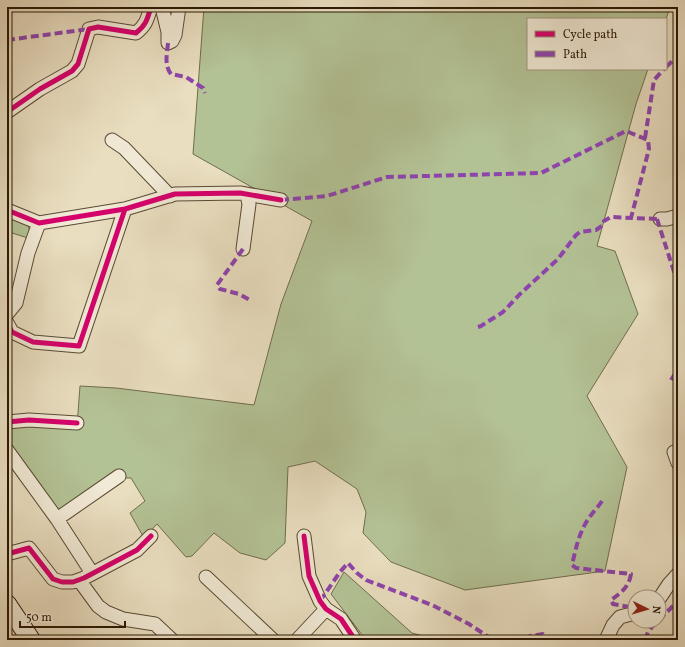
<svg xmlns="http://www.w3.org/2000/svg" width="685" height="647" viewBox="0 0 685 647" font-family="Vollkorn,serif">
	<style>
		.green { fill: #b3c295; stroke: #6f6d4d }
		.lines { fill: none; stroke-linecap: round; stroke-linejoin: round }
		.minor-casing { stroke: #5a4a34; stroke-width: 15 }
		.secondary-casing { stroke: #2b1805; stroke-width: 20 }
		.minor { stroke: #f1ead6; stroke-width: 13 }
		.secondary { stroke: #f1ead6; stroke-width: 18 }
		.quiet { stroke: #8e44ad; stroke-width: 4; stroke-dasharray: 8 4; stroke-linecap: butt }
		.cycleway-casing { stroke: #f1ead6; stroke-width: 8 }
		.cycleway { stroke: #d6006c; stroke-width: 5 }
	</style>
	<rect width="100%" height="100%" fill="#e9dec0"/>
	<filter id="stains"><feTurbulence type="fractalNoise" baseFrequency=".005" numOctaves="4"/><feColorMatrix values="0 0 0 0 .2 0 0 0 0 .09 0 0 0 0 .02 0 0 0 .5 -.17"/></filter>
	<radialGradient id="worn" r=".72"><stop offset=".6" stop-color="#630" stop-opacity="0"/><stop offset="1" stop-color="#630" stop-opacity=".3"/></radialGradient>
	<path class="green" d="M 204,7 L 670,7 L 666,19 L 528,19 L 528,69 L 648,69 L 636,104 L 597,246 L 615,251 L 638,314 L 587,396 L 627,467 L 605,571 L 465,590 L 391,562 L 363,533 L 366,512 L 357,489 L 315,461 L 288,467 L 285,543 L 266,560 L 240,553 L 214,533 L 192,556 L 186,557 L 157,524 L 144,538 L 130,513 L 145,501 L 131,478 L 123,478 L 60,510 L 55,509 L 7,441 L 7,426 L 77,426 L 80,386 L 116,388 L 254,405 L 281,304 L 312,221 L 193,154 Z
		M 7,212 L 28,225 L 30,232 L 28,238 L 12,233 L 7,238 Z
		M 344,572 L 412,633 L 438,640 L 366,640 L 331,594 Z"/>
	<g class="lines">
		<g class="minor-casing">
			<path id="minor" d="M 162,7 L 168,32 L 168,43 L 172,41 L 175,35 L 179,7
				M 7,112 L 40,89 L 72,71 L 78,64 L 89,29 L 98,27 L 136,33 C 146,25 147,20 151,7
				M 112,140 L 124,148 L 170,196
				M 7,210 L 39,223 L 125,209 L 175,194 L 240,193 L 281,200
				M 660,219 L 667,219 L 678,216
				M 243,249 L 249,204 L 247,195
				M 7,314 L 16,303 L 28,253 L 39,223
				M 7,323 L 12,332 L 33,342 L 79,346 L 125,209
				M 7,422 L 29,420 L 77,423
				M 7,450 L 57,519 L 92,573
				M 674,452 L 678,463
				M 57,519 L 119,476
				M 304,536 L 309,576 L 320,601 L 326,609 L 341,619 L 355,640
				M 7,554 L 29,548 L 53,579 L 62,582 L 73,582 L 84,578 L 137,550 L 151,536
				M 206,577 L 273,640
				M 79,580 L 98,606 L 106,612 L 123,619 L 155,624 L 172,640
				M 659,599 L 669,584 L 678,574
				M 297,640 L 326,609
				M 606,640 L 613,625 L 620,617 L 635,613"/>
		</g>
		<g class="secondary-casing">
			<path id="secondary" d="M 7,604 L 31,640"/>
		</g>
		<use href="#minor" class="minor"/>
		<use href="#secondary" class="secondary"/>
		<path class="quiet" d="M 7,40 L 89,29
			M 168,43 C 167,54 164,65 171,74 L 186,77 L 203,88 L 205,93
			M 666,67 L 678,56
			M 645,138 L 654,80 L 664,69
			M 281,200 L 327,196 L 387,177 L 541,173 L 626,131 L 648,140 L 649,149 L 631,218 L 660,219
			M 657,219 L 678,284
			M 243,249 L 217,285 L 220,289 L 239,294 L 252,301
			M 478,327 L 481,326 L 503,312 L 520,294 L 558,259 L 576,235 L 580,232 L 596,230 L 603,225 L 604,221 L 611,217 L 631,218
			M 671,380 L 678,369
			M 602,501 C 598,507 593,512 589,518 C 579,532 576,548 572,565 L 576,568 L 631,574 C 629,587 621,593 611,600 L 613,604 L 635,608
			M 320,601 L 340,572 L 348,563 L 357,573 L 366,580 L 432,605 L 469,624 L 493,640
			M 659,620 L 672,607 L 678,596
			M 525,640 L 530,636 L 543,634 L 551,640
			M 645,640 L 648,632 L 657,621"/>
		<g class="cycleway-casing">
			<path id="cycleway" d="M 7,112 L 40,89 L 72,71 L 78,64 L 89,29 L 98,27 L 136,33 C 146,25 147,20 151,7
				M 7,210 L 39,223 L 125,209 L 175,194 L 240,193 L 281,200
				M 7,323 L 12,332 L 33,342 L 79,346 L 125,209
				M 7,422 L 29,420 L 77,423
				M 304,536 L 309,576 L 320,601 L 326,609 L 341,619 L 355,640
				M 7,554 L 29,548 L 53,579 L 62,582 L 73,582 L 84,578 L 137,550 L 151,536"/>
		</g>
		<use href="#cycleway" class="cycleway"/>
	</g>
	<rect width="685" height="647" fill="none" stroke="#e9dec0" stroke-width="24"/>
	<rect x="8" y="8" width="669" height="631" fill="none" stroke="#2b1805" stroke-width="2"/>
	<rect x="12" y="12" width="661" height="623" fill="none" stroke="#2b1805"/>
	<rect x="527" y="18" width="140" height="52" fill="#f1ead6" stroke="#a29682"/>
	<rect x="535" y="31" width="20" height="6" fill="#d6006c" stroke="#a29682"/>
	<text x="563" y="38" font-size="12" fill="#2b1805">Cycle path</text>
	<rect x="535" y="51" width="20" height="6" fill="#8e44ad" stroke="#a29682"/>
	<text x="563" y="58" font-size="12" fill="#2b1805">Path</text>
	<g transform="translate(647 609) rotate(95)"><circle r="19" fill="#f1ead6" stroke="#a29682"/>
	<path d="M0-3L7 15L0 10L-7 15Z" fill="#8f2418"/>
	<text y="-6" font-size="11" font-weight="bold" text-anchor="middle" fill="#2b1805">N</text>
	</g>
	<path d="M20 621v6h105v-6" fill="none" stroke="#2b1805" stroke-width="2"/>
	<text x="26" y="621" font-size="12" fill="#2b1805" stroke="#f1ead6" stroke-width="3" paint-order="stroke">50 m</text>
	<rect width="100%" height="100%" filter="url(#stains)"/>
	<rect width="100%" height="100%" fill="url(#worn)"/>
</svg>
